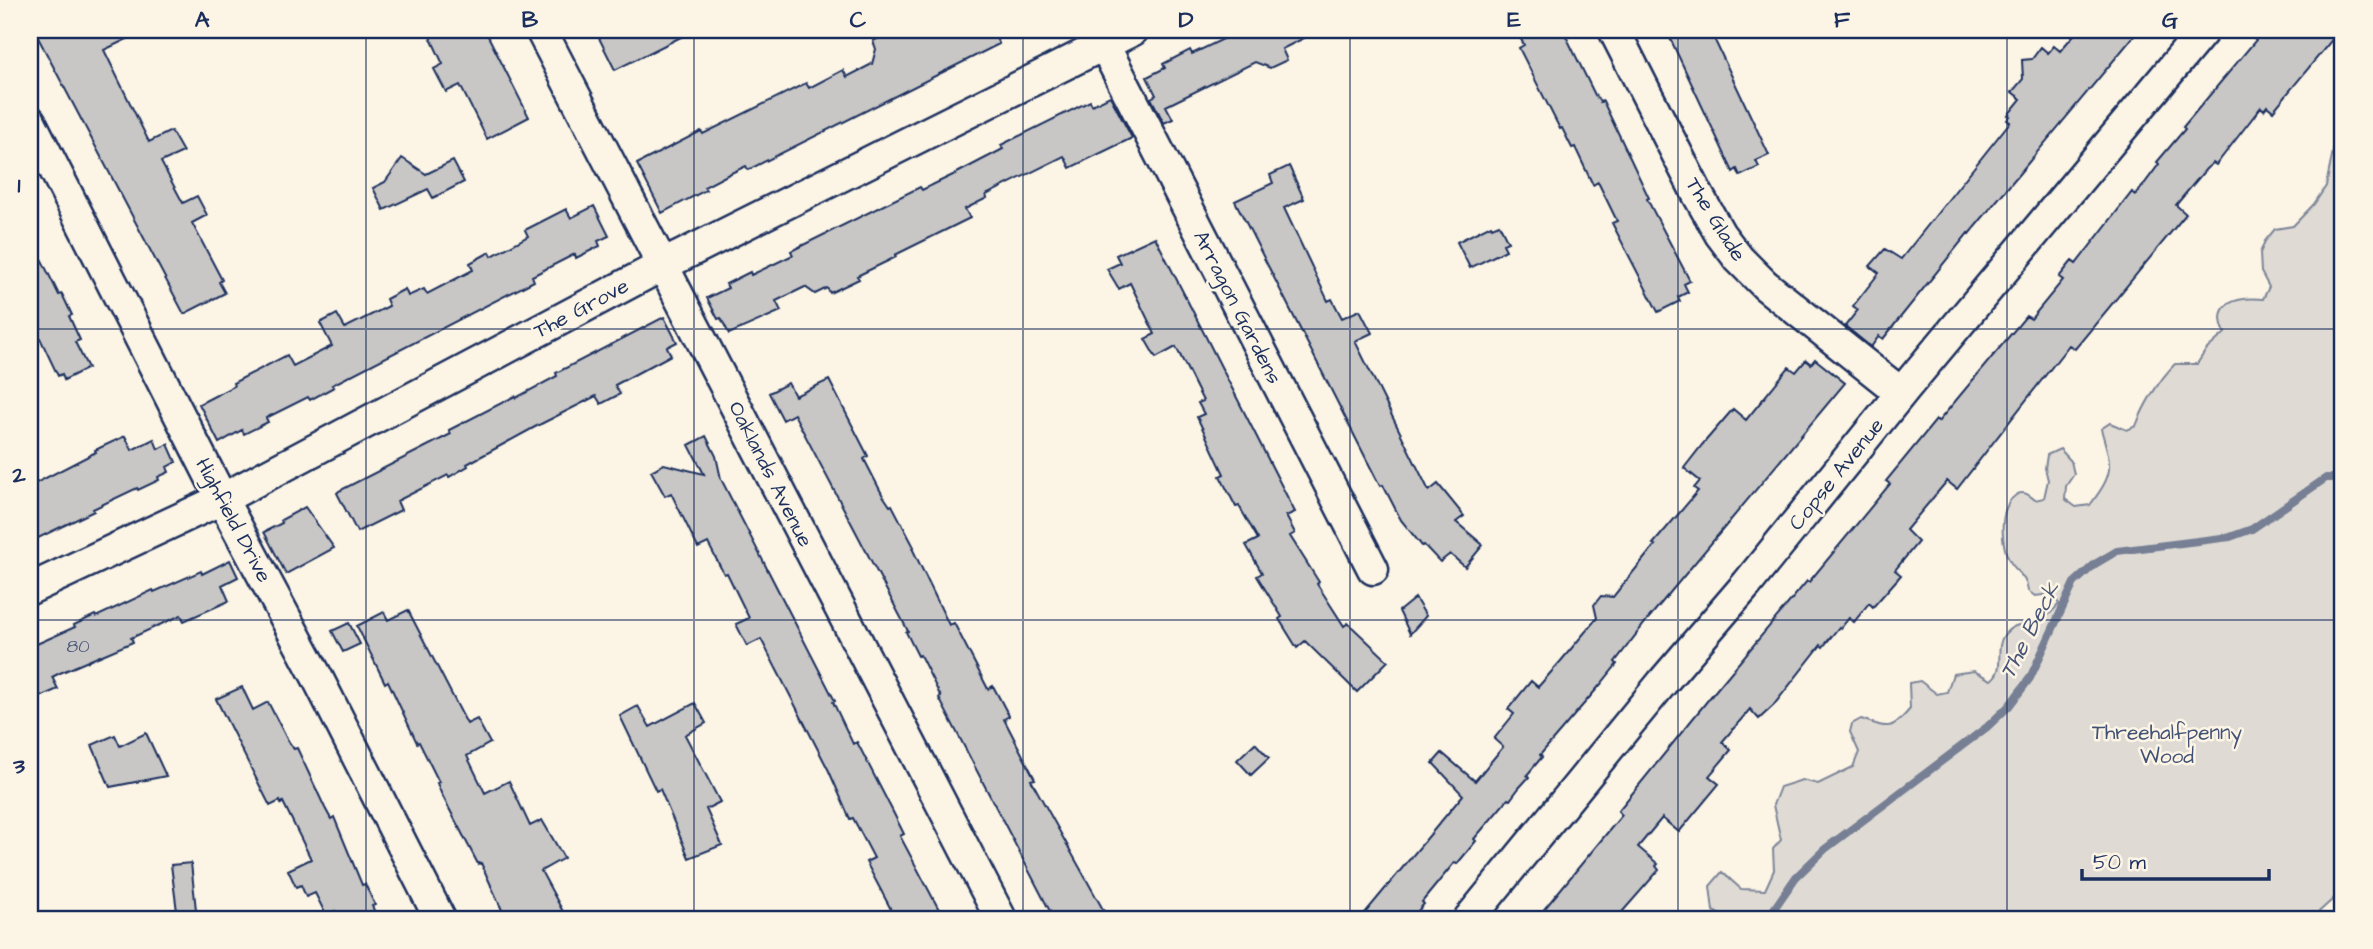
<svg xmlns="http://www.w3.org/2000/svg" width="2373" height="949" viewBox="0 0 2373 949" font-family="'Architects Daughter',sans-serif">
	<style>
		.green { fill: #dfdbd4; stroke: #7d8599; stroke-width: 2 }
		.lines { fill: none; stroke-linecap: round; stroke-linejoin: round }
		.stream { stroke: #767f94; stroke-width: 8 }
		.building { fill: #c8c7c6; stroke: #1b2f5e; stroke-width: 2 }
		.minor-casing { stroke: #1b2f5e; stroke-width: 35 }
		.minor { stroke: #fcf5e5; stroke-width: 30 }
		.grid { fill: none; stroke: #1b2f5e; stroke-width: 2; stroke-opacity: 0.55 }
		.labels { text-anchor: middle; stroke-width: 5; stroke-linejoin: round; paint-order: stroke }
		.number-label { font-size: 18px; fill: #465578 }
		.street-label { font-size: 21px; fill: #1b2f5e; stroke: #fcf5e5 }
		.park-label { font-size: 21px; fill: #425176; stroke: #fcf5e5 }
		.water-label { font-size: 23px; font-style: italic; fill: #485779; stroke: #fcf5e5 }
		.neatline { fill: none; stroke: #1b2f5e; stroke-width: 2.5 }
		.grid-label { font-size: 23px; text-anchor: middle; font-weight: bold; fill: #1b2f5e }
	</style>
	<rect width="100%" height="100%" fill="#fcf5e5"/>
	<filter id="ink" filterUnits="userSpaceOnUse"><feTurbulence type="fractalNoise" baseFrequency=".0143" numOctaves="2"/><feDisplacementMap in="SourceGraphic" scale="14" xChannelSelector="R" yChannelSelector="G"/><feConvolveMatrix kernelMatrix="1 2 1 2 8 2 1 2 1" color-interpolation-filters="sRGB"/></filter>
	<g filter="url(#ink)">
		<path class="green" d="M 2343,136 L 2343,890 L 2311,919 L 1728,919 L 1713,911 L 1710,886 L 1722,872 L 1741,889 L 1765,890 L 1774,870 L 1773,849 L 1781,840 L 1773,805 L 1780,787 L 1802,780 L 1818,784 L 1853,767 L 1859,752 L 1850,732 L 1852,724 L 1861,719 C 1887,728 1891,732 1910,709 L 1909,683 L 1920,681 L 1937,694 L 1947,692 L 1953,674 L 1974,671 L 1991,680 C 2006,669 1994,649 2004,635 C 2014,622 2025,625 2038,622 C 2046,620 2053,610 2059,604 L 2052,594 L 2035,596 L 2028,591 C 2027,578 2018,573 2011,563 C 2000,547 1998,507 2016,495 C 2023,490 2029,495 2035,500 L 2044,498 L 2048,480 L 2045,468 L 2047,455 L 2060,449 L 2071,461 L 2074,474 L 2066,486 L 2065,499 L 2076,507 L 2090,505 C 2115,472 2112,467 2101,429 L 2110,423 L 2127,430 L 2136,426 C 2144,405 2159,380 2175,364 L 2197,364 L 2206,350 L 2225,333 C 2211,302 2237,297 2263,299 L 2269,287 L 2261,272 L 2260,253 L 2265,241 L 2275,229 L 2293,226 L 2314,204 L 2326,186 L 2334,146 Z"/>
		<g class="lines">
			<path class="stream" d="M 1767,919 L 1796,877 L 1825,849 L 1987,727 L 2009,706 L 2030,678 L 2074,583 L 2095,564 L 2117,551 L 2230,537 L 2252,529 L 2326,478 L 2343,478"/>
		</g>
		<path class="building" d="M 34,30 L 146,30 L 104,50 L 149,142 L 171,131 L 183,152 L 161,162 L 183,203 L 197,196 L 207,215 L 192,223 L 222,280 L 219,282 L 225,293 L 184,314 Z
			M 427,30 L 485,30 L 529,117 L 487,139 L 460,85 L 446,92 L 434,69 L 443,64 Z
			M 595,30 L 695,30 L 615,70 Z
			M 895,30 L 992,30 L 999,44 L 748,170 L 746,166 L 729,174 L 704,187 L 706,190 L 662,213 L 637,164 L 701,131 L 703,134 L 806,83 L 809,88 L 843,70 L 847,77 L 872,64 L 876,49 L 873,41 Z
			M 1242,30 L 1320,30 L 1282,49 L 1287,60 L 1270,68 L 1255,62 L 1166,106 L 1173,119 L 1164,123 L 1151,98 L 1156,95 L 1147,77 L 1165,68 L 1163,64 L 1190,50 L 1192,54 Z
			M 1516,30 L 1563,30 L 1595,95 L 1600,102 L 1603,101 L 1649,198 L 1647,199 L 1690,281 L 1684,284 L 1688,292 L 1678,297 L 1680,301 L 1658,312 L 1612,223 L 1617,221 L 1598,182 L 1593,185 L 1575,147 L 1572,148 L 1562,128 L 1560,129 L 1519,48 L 1524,45 Z
			M 1683,30 L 1710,30 L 1769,155 L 1756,161 L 1759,167 L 1740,176 L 1737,169 L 1733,172 L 1669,36 Z
			M 2078,30 L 2139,30 L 1969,234 L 1968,233 L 1883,339 L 1879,336 L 1871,347 L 1845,326 L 1858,310 L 1853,306 L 1879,273 L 1870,266 L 1885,249 L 1901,259 L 2010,122 L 2007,120 L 2010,116 L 2008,115 L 2021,99 L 2012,92 L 2023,79 L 2022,60 L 2032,59 L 2041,47 L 2048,53 L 2054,46 L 2060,51 Z
			M 2244,30 L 2340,30 L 2273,111 L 2267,106 L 2264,110 L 2261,107 L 2216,165 L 2213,163 L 2206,169 L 2176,205 L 2186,214 L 2075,349 L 2069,345 L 1957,489 L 1947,481 L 1906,530 L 1918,542 L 1895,570 L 1901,575 L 1873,607 L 1869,603 L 1854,622 L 1849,618 L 1841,628 L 1839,627 L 1823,647 L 1821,645 L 1773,706 L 1759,719 L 1750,709 L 1722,742 L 1731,750 L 1709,776 L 1719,784 L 1679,832 L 1662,818 L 1638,847 L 1658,864 L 1656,866 L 1659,870 L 1616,919 L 1536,919 L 1622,815 L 1618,811 L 1712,695 L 1807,581 L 1809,582 L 1890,484 L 1886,481 L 1936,420 L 1938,422 L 2026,316 L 2031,319 L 2063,280 L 2059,277 L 2072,261 L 2076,264 L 2132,192 L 2136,195 L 2159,164 L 2157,162 L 2185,129 L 2183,127 L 2256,40 Z
			M 1110,96 L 1132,138 L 1070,168 L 1064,156 L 986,195 L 987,198 L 965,209 L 970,218 L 895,255 L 896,257 L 857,276 L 859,279 L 830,293 L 827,288 L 815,294 L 805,287 L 776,301 L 781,311 L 729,334 L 721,318 L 718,319 L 707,298 L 728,288 L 726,284 L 750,272 L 751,275 L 793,255 L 791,251 L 920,187 L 922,190 L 957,173 L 1003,149 L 1001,145 L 1090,101 L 1092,105 Z
			M 402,158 L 426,174 L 453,161 L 464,182 L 433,198 L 428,189 L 384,210 L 373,188 L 385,182 Z
			M 1289,166 L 1304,199 L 1284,208 L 1328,301 L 1332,299 L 1342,318 L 1360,310 L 1372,333 L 1355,341 L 1429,491 L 1438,484 L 1464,516 L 1456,522 L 1483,545 L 1465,567 L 1450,554 L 1440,562 L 1424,545 L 1422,546 L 1401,520 L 1383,485 L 1380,486 L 1235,201 L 1273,183 L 1270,175 Z
			M 594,206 L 609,236 L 598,241 L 600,246 L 576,258 L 575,254 L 532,276 L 534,281 L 332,385 L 334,387 L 310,400 L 308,397 L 266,418 L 268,422 L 244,434 L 242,430 L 219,443 L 199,404 L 234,386 L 233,383 L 287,355 L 293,366 L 332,346 L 320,323 L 337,314 L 345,328 L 389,306 L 386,299 L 405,289 L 408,296 L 424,289 L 427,294 L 473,270 L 470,263 L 490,252 L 492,256 L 528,236 L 525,230 L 566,209 L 571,218 Z
			M 1499,224 L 1508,242 L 1503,244 L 1506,250 L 1470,268 L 1457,242 L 1491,225 L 1492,227 Z
			M 30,236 L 59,295 L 62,294 L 72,315 L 69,316 L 80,340 L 75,342 L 88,368 L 64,380 L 62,374 L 58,376 L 30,317 Z
			M 1155,237 L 1295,512 L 1286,516 L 1295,533 L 1290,536 L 1319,582 L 1317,584 L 1344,626 L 1348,623 L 1388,661 L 1357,692 L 1305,641 L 1297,648 L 1279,619 L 1282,617 L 1257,576 L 1262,573 L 1246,545 L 1258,539 L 1239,506 L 1236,507 L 1220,476 L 1224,474 L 1197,417 L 1204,414 L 1198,403 L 1203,401 L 1176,347 L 1156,358 L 1145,339 L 1155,334 L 1130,283 L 1119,289 L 1107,269 L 1120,263 L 1116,255 Z
			M 664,317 L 677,342 L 667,347 L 671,355 L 615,385 L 620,394 L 601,404 L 596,396 L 535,427 L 467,464 L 468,466 L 449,477 L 448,475 L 397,501 L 401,510 L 357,532 L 337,493 L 339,491 L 451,434 L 449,430 L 515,396 L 516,398 L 557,376 L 556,373 Z
			M 1815,359 L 1845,383 L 1648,619 L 1615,662 L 1617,664 L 1601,684 L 1540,755 L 1542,757 L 1527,775 L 1529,777 L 1519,788 L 1510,800 L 1508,799 L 1474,839 L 1476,841 L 1457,864 L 1454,863 L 1422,902 L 1424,904 L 1411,919 L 1360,919 L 1463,795 L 1433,763 L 1442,753 L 1475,781 L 1503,747 L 1494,739 L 1514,714 L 1508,709 L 1531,681 L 1538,687 L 1560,662 L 1597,618 L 1594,605 L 1601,596 L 1613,597 L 1655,545 L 1653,544 L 1698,491 L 1694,488 L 1700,481 L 1684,468 L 1702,445 L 1733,409 L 1746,420 L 1789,367 L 1796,372 L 1806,360 L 1811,364 Z
			M 829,380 L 868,456 L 864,459 L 882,494 L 890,506 L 892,505 L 914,547 L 912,548 L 949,625 L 954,623 L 988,689 L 993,686 L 1009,716 L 1004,719 L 1035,779 L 1031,780 L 1105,913 L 1093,919 L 1054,919 L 939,698 L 941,697 L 920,655 L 918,656 L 906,632 L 908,631 L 794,414 L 783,420 L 769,393 L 788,383 L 795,396 Z
			M 125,436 L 132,450 L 154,439 L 158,449 L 168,444 L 176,462 L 167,467 L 169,472 L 158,477 L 159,480 L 138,490 L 137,488 L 93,509 L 94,511 L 30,542 L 30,486 L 96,452 L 95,450 Z
			M 706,436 L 716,456 L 721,479 L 835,701 L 833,702 L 853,744 L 857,742 L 892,810 L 904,834 L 900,836 L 944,919 L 896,919 L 866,862 L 874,858 L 853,818 L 850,819 L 829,771 L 761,639 L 747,646 L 736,624 L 749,618 L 727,573 L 724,574 L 708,543 L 698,548 L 671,493 L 665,496 L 651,471 L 664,464 L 704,474 L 689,445 Z
			M 305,507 L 334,548 L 286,574 L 264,532 L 282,523 L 281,520 Z
			M 230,560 L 238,577 L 222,585 L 229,601 L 184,621 L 181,615 L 131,638 L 133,642 L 60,673 L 52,677 L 58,689 L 42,696 L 30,688 L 30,647 L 75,627 L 74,625 L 95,615 L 96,617 L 153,590 L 154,592 L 201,571 L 202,574 Z
			M 1415,598 L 1426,616 L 1410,634 L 1399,611 Z
			M 408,610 L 467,724 L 477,719 L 490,743 L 467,756 L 485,793 L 509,781 L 530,826 L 542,820 L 564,858 L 541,871 L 567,919 L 506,919 L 481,863 L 478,864 L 441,793 L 437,783 L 439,782 L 419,742 L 417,743 L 388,681 L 385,683 L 357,626 L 384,612 L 388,620 Z
			M 349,623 L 360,644 L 343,652 L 332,631 Z
			M 242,687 L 253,710 L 268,702 L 287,739 L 294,749 L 297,748 L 325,808 L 331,819 L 334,817 L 362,885 L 365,884 L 375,905 L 372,906 L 378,919 L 339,919 L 335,911 L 326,915 L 315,893 L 306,897 L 301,885 L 296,887 L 288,870 L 311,859 L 283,802 L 281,804 L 280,801 L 270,806 L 216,699 Z
			M 695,703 L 706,723 L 685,735 L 720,802 L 706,809 L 722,845 L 689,858 L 660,789 L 656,791 L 620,716 L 638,706 L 650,727 Z
			M 146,733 L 166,776 L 110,787 L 92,745 L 115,735 L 120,746 Z
			M 1255,743 L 1269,758 L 1251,775 L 1237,760 Z
			M 191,863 L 197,919 L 178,919 L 171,865 Z"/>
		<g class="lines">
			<g class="minor-casing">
				<path id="minor" d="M 541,30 L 1001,919
					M 1614,30 L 1698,195 L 1720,234 L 1739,259 L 1765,285 L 1901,393
					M 1104,45 L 1373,569
					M 30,121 L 222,499 L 316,675 L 440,919
					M 30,589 L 222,499 L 663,265 L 1133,30
					M 1469,919 L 1662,683 L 1747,584 L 1906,387 L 2204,30"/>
			</g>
			<use href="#minor" class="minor"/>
		</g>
	</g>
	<path class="grid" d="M 366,30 L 366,919M 694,30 L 694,919M 1023,30 L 1023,919M 1350,30 L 1350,919M 1678,30 L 1678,919M 2007,30 L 2007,919M 30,329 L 2343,329M 30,620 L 2343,620"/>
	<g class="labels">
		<g class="number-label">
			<text x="78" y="652">80</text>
		</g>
		<g class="street-label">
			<text transform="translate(1716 219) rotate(58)" y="7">The Glade</text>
			<text transform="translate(1238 307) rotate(63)" y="7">Arragon Gardens</text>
			<text transform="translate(581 308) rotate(-28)" y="7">The Grove</text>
			<text transform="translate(771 474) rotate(63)" y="7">Oaklands Avenue</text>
			<text transform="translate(1836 474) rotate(-51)" y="7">Copse Avenue</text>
			<text transform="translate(234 520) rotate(62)" y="7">Highfield Drive</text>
		</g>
		<g class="park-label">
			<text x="2167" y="739">Threehalfpenny<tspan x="2167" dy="24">Wood</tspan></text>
		</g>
		<g class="water-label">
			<text transform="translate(2029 630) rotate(-63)" y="8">The Beck</text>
		</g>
	</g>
	<rect width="2373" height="949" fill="none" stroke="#fcf5e5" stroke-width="77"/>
	<path d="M2082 869v10h187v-10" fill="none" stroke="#1b2f5e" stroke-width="3.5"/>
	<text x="2093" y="869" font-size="21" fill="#1b2f5e" stroke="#fcf5e5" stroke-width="5" paint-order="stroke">50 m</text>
	<rect x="38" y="38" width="2296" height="873" class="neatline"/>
	<g class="grid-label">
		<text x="202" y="27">A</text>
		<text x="530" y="27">B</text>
		<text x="858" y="27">C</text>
		<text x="1186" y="27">D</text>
		<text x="1514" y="27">E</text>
		<text x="1842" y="27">F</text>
		<text x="2170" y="27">G</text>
		<text x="19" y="192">1</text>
		<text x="19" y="482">2</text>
		<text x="19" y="773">3</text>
	</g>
</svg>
